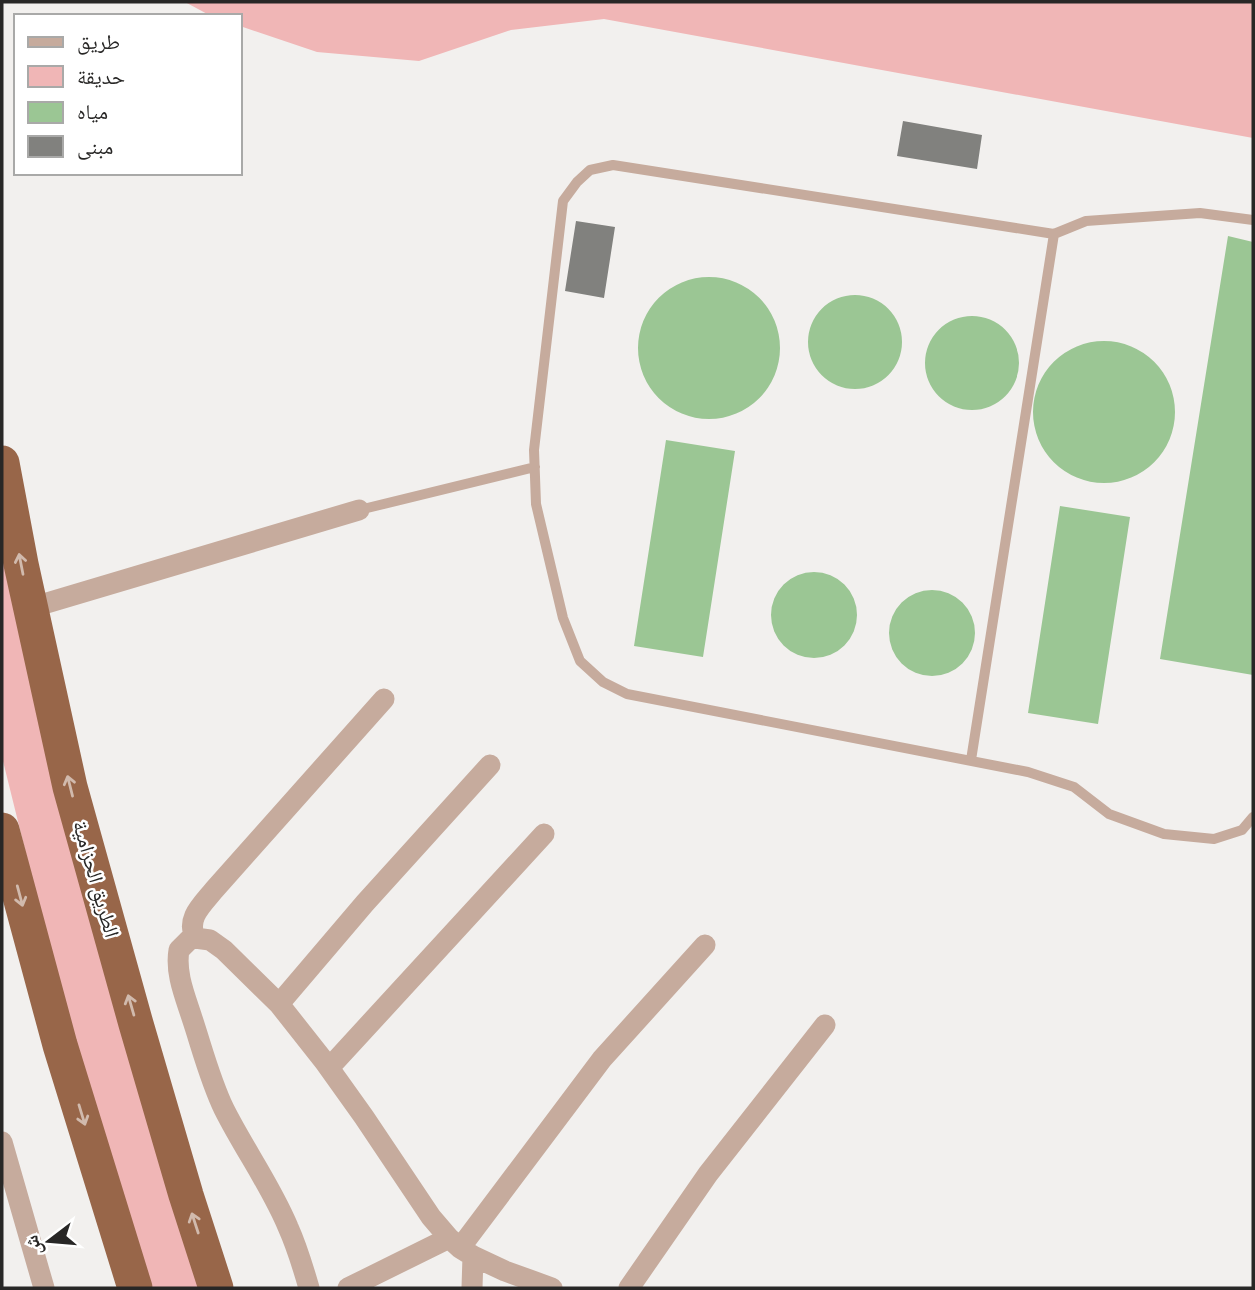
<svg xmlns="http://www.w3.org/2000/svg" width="1255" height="1290" viewBox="0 0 1255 1290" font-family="'IBM Plex Sans','Noto Naskh Arabic',sans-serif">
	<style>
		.green { fill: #f0b6b6 }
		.water { fill: #9bc694 }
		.building { fill: #81817e }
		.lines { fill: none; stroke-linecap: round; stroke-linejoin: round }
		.service { stroke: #c6ab9d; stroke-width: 10 }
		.minor { stroke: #c6ab9d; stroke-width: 21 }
		.trunk { stroke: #986649; stroke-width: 35 }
		.oneway { stroke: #d1baad }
		.labels { text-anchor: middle; stroke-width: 5; stroke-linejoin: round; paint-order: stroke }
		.street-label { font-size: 21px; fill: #282726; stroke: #fff }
	</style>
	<rect width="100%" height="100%" fill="#f2f0ee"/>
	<path class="green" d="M 185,2 L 1253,2 L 1253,138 L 604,19 L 511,30 L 419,61 L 317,52 L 240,26 L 240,16 L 211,16 Z
		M 2,547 L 199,1288 L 149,1288 L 66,1015 L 2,757 Z"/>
	<path class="water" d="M 1228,236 L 1253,242 L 1253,675 L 1160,659 Z
		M638 348a71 71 0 1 1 142 0a71 71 0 1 1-142 0Z
		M808 342a47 47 0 1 1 94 0a47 47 0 1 1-94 0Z
		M925 363a47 47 0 1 1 94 0a47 47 0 1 1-94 0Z
		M1033 412a71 71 0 1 1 142 0a71 71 0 1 1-142 0Z
		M 666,440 L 735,451 L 703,657 L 634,646 Z
		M 1060,506 L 1130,517 L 1098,724 L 1028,713 Z
		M771 615a43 43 0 1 1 86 0a43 43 0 1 1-86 0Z
		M889 633a43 43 0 1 1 86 0a43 43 0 1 1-86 0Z"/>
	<path class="building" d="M 903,121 L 982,135 L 977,169 L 897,156 Z
		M 576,221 L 615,227 L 604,298 L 565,291 Z"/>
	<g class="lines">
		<path class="service" d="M 1253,220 L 1200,213 L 1086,221 L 1054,234 L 613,165 L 590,170 L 577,182 L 563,201 L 534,450 L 536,504 L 563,618 L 580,661 L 603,682 L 627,694 L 1028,772 L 1074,787 L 1109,814 L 1164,834 L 1214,839 L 1242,830 L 1253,817
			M 359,510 L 535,467
			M 971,760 L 1054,234"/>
		<path class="minor" d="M 30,608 L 359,510
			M 195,938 C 186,918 202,905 214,890 L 384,699
			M 279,1004 L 365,903 L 490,765
			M 329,1068 L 544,834
			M 2,1142 L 44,1288
			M 460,1248 L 602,1059 L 705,945
			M 309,1288 C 303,1267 297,1247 288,1227 C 271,1186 244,1149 224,1109 C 210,1080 202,1048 192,1018 C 185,996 175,973 179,950 L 189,940 L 195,938 L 210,940 L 224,950 L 279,1004 L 324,1061 L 364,1117 L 431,1217 L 449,1238 L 460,1248 L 473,1256 L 505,1271 L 552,1288
			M 348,1288 L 449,1238
			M 472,1288 L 473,1256
			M 629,1288 L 708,1174 L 825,1025"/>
		<path class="trunk" d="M 2,463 L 21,564 L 70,787 L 136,1024 L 186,1195 L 216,1288
			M 2,830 L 60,1045 L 135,1288"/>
	</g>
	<defs><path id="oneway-shaft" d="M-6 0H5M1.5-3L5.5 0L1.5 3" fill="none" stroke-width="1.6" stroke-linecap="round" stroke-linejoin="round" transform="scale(1.75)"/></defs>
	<g class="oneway">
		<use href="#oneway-shaft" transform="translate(21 564) rotate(-101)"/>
		<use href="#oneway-shaft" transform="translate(70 786) rotate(-104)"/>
		<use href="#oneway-shaft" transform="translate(20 896) rotate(75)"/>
		<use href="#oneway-shaft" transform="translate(131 1005) rotate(-106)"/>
		<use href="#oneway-shaft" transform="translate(82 1115) rotate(73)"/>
		<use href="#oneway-shaft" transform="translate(195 1223) rotate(-108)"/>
	</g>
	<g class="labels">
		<g class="street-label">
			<text transform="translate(96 879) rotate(74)" y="7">الطريق الحزامية</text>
		</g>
	</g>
	<rect width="1255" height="1290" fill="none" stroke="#282726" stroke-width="7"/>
	<rect x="14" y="14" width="228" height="161" fill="#ffffff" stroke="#a9a9a8" stroke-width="2"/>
	<rect x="28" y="37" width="35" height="10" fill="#c6ab9d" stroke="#a9a9a8" stroke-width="2"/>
	<text x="77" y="49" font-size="21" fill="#282726">طريق</text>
	<rect x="28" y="66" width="35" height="21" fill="#f0b6b6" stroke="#a9a9a8" stroke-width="2"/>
	<text x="77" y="84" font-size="21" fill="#282726">حديقة</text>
	<rect x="28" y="102" width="35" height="21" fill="#9bc694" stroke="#a9a9a8" stroke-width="2"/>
	<text x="77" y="119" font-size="21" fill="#282726">مياه</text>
	<rect x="28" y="136" width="35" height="21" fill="#81817e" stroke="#a9a9a8" stroke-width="2"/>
	<text x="77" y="154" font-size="21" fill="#282726">مبنى</text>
	<g transform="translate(49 1241) rotate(254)" stroke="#ffffff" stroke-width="5" paint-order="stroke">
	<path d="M0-5L12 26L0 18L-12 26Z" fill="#282726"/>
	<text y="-10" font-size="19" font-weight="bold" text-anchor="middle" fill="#282726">ش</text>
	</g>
</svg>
